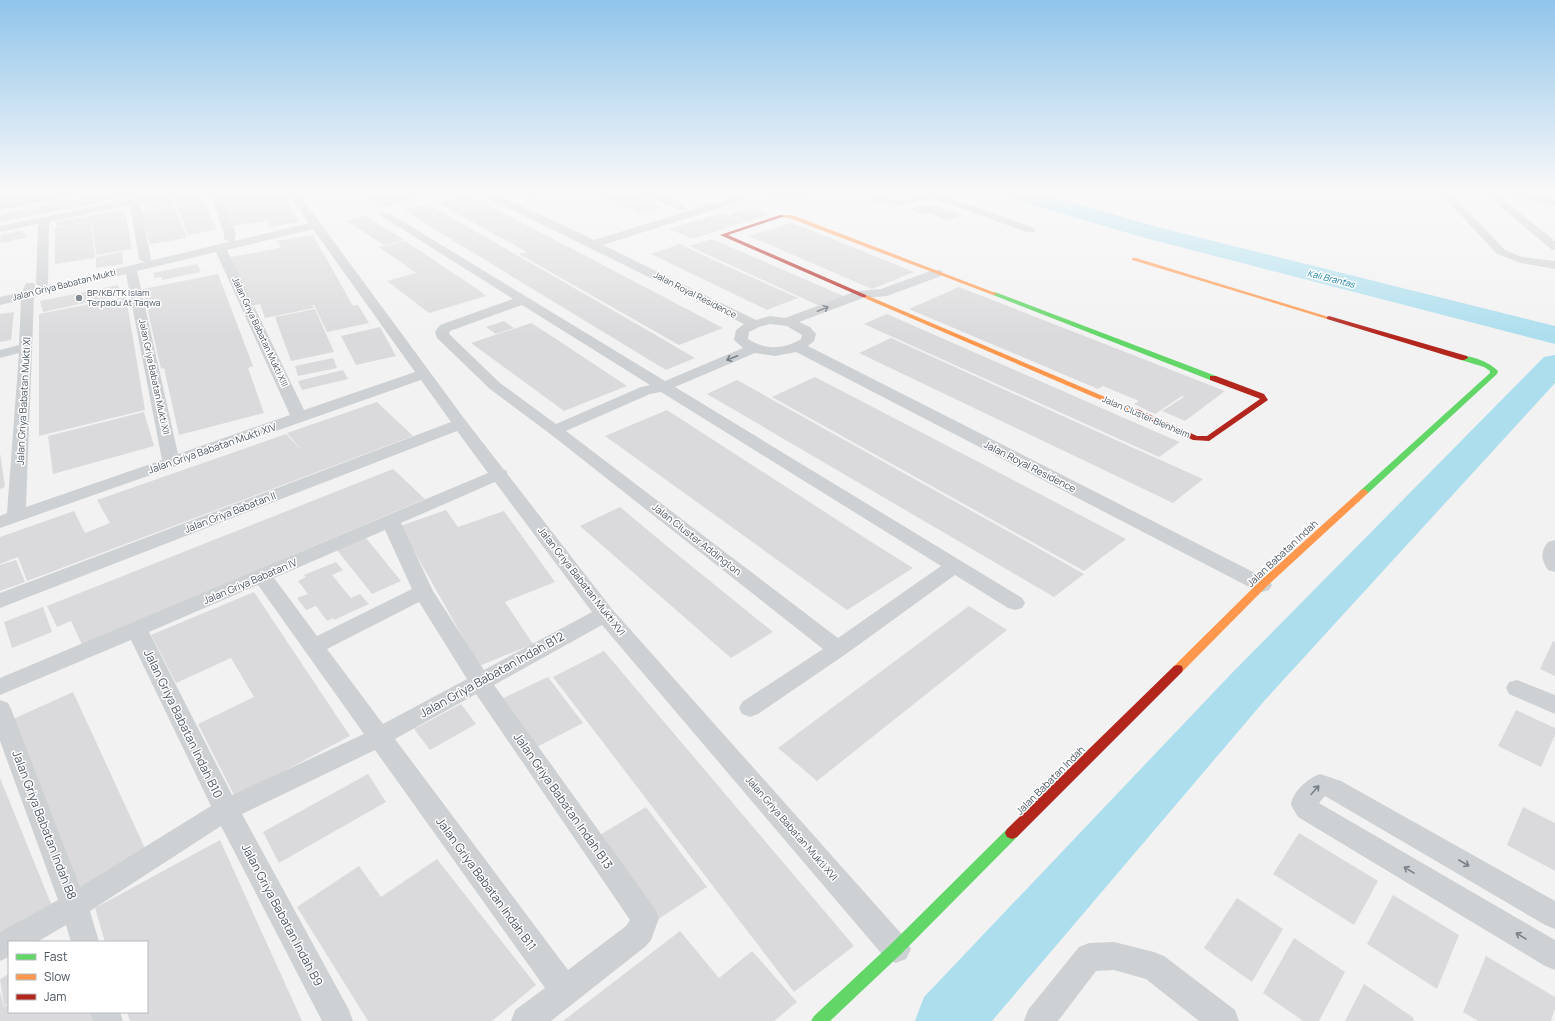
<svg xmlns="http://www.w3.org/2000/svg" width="1555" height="1021" viewBox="0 0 1555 1021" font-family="Manrope,sans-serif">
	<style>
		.education { fill: #e5e3e4 }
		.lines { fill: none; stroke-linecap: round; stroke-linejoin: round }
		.river { fill: #acdeee; fill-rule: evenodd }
		.building { fill: #dadadc }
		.lane { fill: #ced1d3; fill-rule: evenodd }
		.street { fill: #ced1d3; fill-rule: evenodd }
		.fast { fill: #63d668; fill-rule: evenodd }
		.slow { fill: #ff974d; fill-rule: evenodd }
		.jam { fill: #b3261e; fill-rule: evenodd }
		.oneway { stroke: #788088 }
		.poi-dot { fill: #848b92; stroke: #fff; stroke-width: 1.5 }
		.labels { text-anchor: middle; stroke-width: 3; stroke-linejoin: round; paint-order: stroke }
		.far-water-label { font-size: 9px; font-style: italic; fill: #0c7b9f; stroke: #fff }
		.far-street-label { font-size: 9px; fill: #49545f; stroke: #fff }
		.far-poi-label { font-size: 9px; fill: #49545f; stroke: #fff; text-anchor: start }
		.street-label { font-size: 10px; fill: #49545f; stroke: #fff }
		.near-street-label { font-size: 12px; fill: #49545f; stroke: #fff }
	</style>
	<rect width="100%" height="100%" fill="#f3f2f2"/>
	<path class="education" d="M 756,193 L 832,193 L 782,205 Z"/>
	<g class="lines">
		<path class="river" d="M 1005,193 L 1040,193 L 1161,228 L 1555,326 L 1555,344 L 1145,238 L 1008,198 Z
			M 1555,355 L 1555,383 L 1265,700 L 992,1021 L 915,1021 L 924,997 L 1231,674 L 1544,357 Z"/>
	</g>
	<path class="building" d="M 0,193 L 59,193 L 59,194 L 0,205 Z
		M 109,193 L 145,194 L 0,222 L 0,214 Z
		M 191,193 L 200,193 L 217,230 L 188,235 L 173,196 Z
		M 223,193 L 282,193 L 299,222 L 270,227 L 267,221 L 233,226 L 220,195 L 223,195 Z
		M 389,193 L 403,193 L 414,200 L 381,207 L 368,197 Z
		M 407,193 L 432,193 L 432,194 L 414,198 Z
		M 518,193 L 550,193 L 530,199 Z
		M 594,193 L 629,193 L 662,208 L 639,214 Z
		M 771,193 L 806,193 L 806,194 L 784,199 Z
		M 885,193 L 900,193 L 904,194 L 895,197 Z
		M 469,195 L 513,218 L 723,328 L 679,345 L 519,254 L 527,252 L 438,203 Z
		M 876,196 L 883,196 L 888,198 L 884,200 L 879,200 L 874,198 Z
		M 171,197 L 174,205 L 147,210 L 144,202 Z
		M 428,204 L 628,319 L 695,358 L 666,370 L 403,210 Z
		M 926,204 L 931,206 L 935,205 L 962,215 L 947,220 L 929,213 L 922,215 L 909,209 Z
		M 175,206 L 187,238 L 150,244 L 141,212 Z
		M 752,208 L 769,215 L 746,222 L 729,215 Z
		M 122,210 L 124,215 L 108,219 L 126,216 L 132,249 L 96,255 L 92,221 L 57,227 L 55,222 Z
		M 721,213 L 745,222 L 693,239 L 669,229 Z
		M 366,216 L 374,221 L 404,240 L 384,245 L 347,221 Z
		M 91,222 L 95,258 L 55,264 L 55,228 Z
		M 792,223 L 828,237 L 914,272 L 872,289 L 749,236 Z
		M 22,230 L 27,238 L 0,243 L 1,235 Z
		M 313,235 L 353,306 L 358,305 L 369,323 L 327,332 L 314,305 L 312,305 L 314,308 L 265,318 L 260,304 L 250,306 L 231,257 L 281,248 L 277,241 Z
		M 712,239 L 848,298 L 824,308 L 689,246 Z
		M 405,241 L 477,289 L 486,296 L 429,313 L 387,281 L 416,273 L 379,247 Z
		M 680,244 L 711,259 L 798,298 L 767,310 L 651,254 Z
		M 122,252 L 123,264 L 96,268 L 96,257 Z
		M 197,264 L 201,272 L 162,280 L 161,277 L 155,278 L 153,273 Z
		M 218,274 L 253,366 L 248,368 L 264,413 L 179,435 L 164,368 L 161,369 L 143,289 Z
		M 118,285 L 122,295 L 43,312 L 40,301 Z
		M 959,287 L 1225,391 L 1185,421 L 1162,411 L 1184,397 L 1182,396 L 1155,414 L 1134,404 L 1139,401 L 1103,386 L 1098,389 L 909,309 Z
		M 126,297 L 145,410 L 39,436 L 39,314 Z
		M 315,309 L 334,352 L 291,361 L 275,317 Z
		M 14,312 L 11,340 L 0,342 L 0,314 Z
		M 887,314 L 1154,431 L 1180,442 L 1159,457 L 864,324 Z
		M 504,321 L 514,328 L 496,334 L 486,327 Z
		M 531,323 L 550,335 L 627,386 L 564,411 L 471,343 Z
		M 380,327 L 396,356 L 356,365 L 341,336 Z
		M 891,338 L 1118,441 L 1203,479 L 1173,503 L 859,353 Z
		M 333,358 L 337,368 L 298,376 L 295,366 Z
		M 343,370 L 348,379 L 302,390 L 298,381 Z
		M 815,377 L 967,456 L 1126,539 L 1084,571 L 772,397 Z
		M 737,380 L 1031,544 L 1084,574 L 1054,597 L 707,394 Z
		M 377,402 L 413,436 L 27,581 L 18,557 L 0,564 L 0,537 L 74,511 L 85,533 L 110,523 L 97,500 L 286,434 L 304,453 L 287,433 Z
		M 667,410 L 873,543 L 913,568 L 847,610 L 605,436 Z
		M 144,412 L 154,446 L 53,474 L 48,436 Z
		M 0,453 L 5,487 L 0,489 Z
		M 393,469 L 425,499 L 276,562 L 278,565 L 83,647 L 71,621 L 57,627 L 47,606 Z
		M 620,507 L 668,547 L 773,632 L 731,658 L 580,526 Z
		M 446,510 L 458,527 L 504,511 L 555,582 L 505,602 L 533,644 L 479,666 L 400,526 Z
		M 366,538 L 401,581 L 372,594 L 337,550 Z
		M 16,560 L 25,582 L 0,591 L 0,565 Z
		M 336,562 L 343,570 L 332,575 L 351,598 L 360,594 L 369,604 L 334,620 L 333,618 L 327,621 L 316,606 L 306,610 L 297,598 L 308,594 L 298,581 L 306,577 L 304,575 Z
		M 254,592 L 350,736 L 235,797 L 198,724 L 254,697 L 231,658 L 176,683 L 151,635 Z
		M 969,606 L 1007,630 L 817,781 L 778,748 Z
		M 43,607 L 52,632 L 12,648 L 4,622 Z
		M 1553,641 L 1555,642 L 1555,676 L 1540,669 Z
		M 604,651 L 854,946 L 794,992 L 553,677 Z
		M 548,677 L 583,723 L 531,750 L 497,701 Z
		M 73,692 L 149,857 L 80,896 L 13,719 Z
		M 461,704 L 476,724 L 430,750 L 414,729 Z
		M 1516,710 L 1555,728 L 1555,735 L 1541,767 L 1498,746 Z
		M 368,774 L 386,802 L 279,863 L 263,832 Z
		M 0,778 L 52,906 L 0,936 Z
		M 646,807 L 707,887 L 654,922 L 595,838 Z
		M 1523,807 L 1555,823 L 1555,871 L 1507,845 Z
		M 1299,833 L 1378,881 L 1354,925 L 1273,874 Z
		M 220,840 L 302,1021 L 130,1021 L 127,1012 L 147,1012 L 147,942 L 105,942 L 95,908 Z
		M 437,859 L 536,985 L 492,1021 L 368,1021 L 297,907 L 359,866 L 381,897 Z
		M 1393,895 L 1459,935 L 1437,989 L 1367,944 Z
		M 1237,898 L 1283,929 L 1252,982 L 1204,948 Z
		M 680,931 L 719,978 L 752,951 L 797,1002 L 774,1021 L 563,1021 Z
		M 1294,938 L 1345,972 L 1319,1021 L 1303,1021 L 1263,993 Z
		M 1486,956 L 1555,997 L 1555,1008 L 1551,1021 L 1478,1021 L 1463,1012 Z
		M 9,974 L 9,1003 L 4,1006 L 0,979 Z
		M 1364,984 L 1414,1018 L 1413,1021 L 1345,1021 Z
		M 0,992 L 4,1007 L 9,1004 L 9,1012 L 91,1012 L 93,1021 L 0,1021 Z"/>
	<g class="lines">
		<path class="lane" d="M 938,194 L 941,196 L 940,197 L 902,205 L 874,203 L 871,201 L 874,199 L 902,201 Z"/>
		<path class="street" d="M 57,193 L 77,193 L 72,196 L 0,210 L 0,204 Z
			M 160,193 L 179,193 L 178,195 L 140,203 L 151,259 L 149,261 L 229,242 L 224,239 L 224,234 L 210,193 L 220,193 L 236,234 L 234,241 L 309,223 L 288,193 L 298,193 L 466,421 L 504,470 L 506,470 L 508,475 L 612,609 L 906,939 L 911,949 L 906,959 L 896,963 L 886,959 L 602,625 L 494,685 L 655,909 L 659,918 L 651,940 L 646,946 L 551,1021 L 511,1021 L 515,1010 L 545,988 L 375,750 L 242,814 L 349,1010 L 353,1021 L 322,1021 L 221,826 L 90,911 L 99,942 L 71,942 L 66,925 L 37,942 L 9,942 L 9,957 L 0,961 L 0,932 L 58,900 L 0,741 L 0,700 L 8,703 L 11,709 L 80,887 L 211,806 L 131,640 L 0,695 L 0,678 L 488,473 L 457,431 L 0,608 L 0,593 L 451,422 L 421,380 L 0,528 L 0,516 L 7,513 L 19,353 L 0,358 L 0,350 L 19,345 L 21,300 L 0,305 L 0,297 L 22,292 L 26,283 L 34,283 L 36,289 L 41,287 L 36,284 L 38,224 L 0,232 L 0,226 ZM 130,205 L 139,259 L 141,261 L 145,262 L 47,286 L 48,284 L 49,222 ZM 313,229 L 415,372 L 304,410 L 227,250 ZM 216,252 L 290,415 L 178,454 L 137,271 ZM 126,274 L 162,460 L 26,507 L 34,297 ZM 495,482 L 592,612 L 484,670 L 433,591 L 401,523 ZM 385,530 L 412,589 L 317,636 L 274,578 ZM 258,585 L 364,734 L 232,795 L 149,632 ZM 419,602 L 467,679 L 383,724 L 327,649 ZM 476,694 L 630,920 L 626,926 L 568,970 L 395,739 Z
			M 340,193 L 356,193 L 355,195 L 340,196 Z
			M 481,193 L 494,193 L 594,240 L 730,198 L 737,195 L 737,193 L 747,193 L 746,199 L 738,202 L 603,245 L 756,320 L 770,316 L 785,318 L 857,291 L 881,289 L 933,270 L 941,270 L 943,273 L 941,276 L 887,296 L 863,298 L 799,322 L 810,327 L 816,334 L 814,341 L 808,346 L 1269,580 L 1272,585 L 1269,590 L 1262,592 L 1255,590 L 796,352 L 775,356 L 755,353 L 675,387 L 1022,598 L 1025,603 L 1022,608 L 1015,610 L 1008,608 L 955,575 L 846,654 L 758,714 L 750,717 L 742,714 L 739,708 L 742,702 L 823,649 L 549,433 L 490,389 L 437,338 L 435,332 L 440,325 L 513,299 L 380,215 L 381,213 L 389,213 L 665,381 L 743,348 L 734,340 L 736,330 L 744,324 L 482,195 ZM 522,305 L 650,385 L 641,387 L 556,424 L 500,383 L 449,334 L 450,331 ZM 770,324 L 787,326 L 802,335 L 801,339 C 783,350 765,350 748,339 L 749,332 L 759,327 ZM 661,392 L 941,566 L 838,638 L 566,431 L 650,394 Z
			M 641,193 L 655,193 L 686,206 L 687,208 L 686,210 L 678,210 L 642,195 Z
			M 924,193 L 938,193 L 1034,228 L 1035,230 L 1034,232 L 1026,232 L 925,195 Z
			M 1440,193 L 1451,193 L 1505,250 L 1522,257 L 1555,261 L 1555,269 L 1521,263 L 1497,254 Z
			M 1484,193 L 1495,193 L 1555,241 L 1555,250 L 1551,249 Z
			M 1507,193 L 1525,193 L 1555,200 L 1555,206 L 1508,195 Z
			M 1555,540 L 1555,572 L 1548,570 C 1541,560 1540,552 1548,542 Z
			M 1517,680 L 1555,695 L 1555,714 L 1509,694 L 1506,688 L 1509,682 Z
			M 1320,774 L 1341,781 L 1555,901 L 1555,929 L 1545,925 L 1325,796 L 1319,803 L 1555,940 L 1555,970 L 1545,966 L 1298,817 L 1291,805 C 1292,792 1308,778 1320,774 Z
			M 1114,942 L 1154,952 L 1164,956 L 1235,1010 L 1239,1021 L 1199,1021 L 1146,979 L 1114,970 L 1096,971 L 1058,1021 L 1024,1021 L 1028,1010 L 1079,947 L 1089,943 Z
			M 90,1012 L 120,1012 L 123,1021 L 93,1021 Z"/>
		<path class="fast" d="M 995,292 L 1216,376 L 1217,378 L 1213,380 L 1210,380 L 993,295 L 993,293 Z
			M 1461,356 C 1472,355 1491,363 1498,371 L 1497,374 L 1367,494 L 1361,494 L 1360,492 L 1361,490 L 1490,373 L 1490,371 L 1484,367 L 1461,360 Z
			M 1012,827 L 1017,829 L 1019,833 L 1017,837 L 901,954 L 830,1021 L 811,1021 L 814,1016 L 891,944 L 1007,829 Z"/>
		<path class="slow" d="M 780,215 L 792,215 L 998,294 L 993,295 L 789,218 L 780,217 Z
			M 1132,258 L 1136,258 L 1332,318 L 1327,319 L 1132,260 Z
			M 862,295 L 866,295 L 1138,411 L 1137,413 L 1131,413 L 862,297 Z
			M 1364,489 L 1368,492 L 1367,494 L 1266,587 L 1182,672 L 1178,673 L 1174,672 L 1173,669 L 1174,666 L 1258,583 L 1361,490 Z"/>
		<path class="jam" d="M 780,215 L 785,216 L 728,235 L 866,295 L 866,297 L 862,297 L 720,235 Z
			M 1329,316 L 1467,356 L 1468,358 L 1464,360 L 1461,360 L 1327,319 L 1327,317 Z
			M 1210,376 L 1216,376 L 1264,394 L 1268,400 L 1209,441 L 1193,440 L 1130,411 L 1131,409 L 1137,409 L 1197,436 L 1207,436 L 1260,399 L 1258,398 L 1210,380 Z
			M 1178,665 L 1182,666 L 1183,669 L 1182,672 L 1017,837 L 1012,839 L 1007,837 L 1005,833 L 1007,829 L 1174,666 Z"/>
	</g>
	<defs><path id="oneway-shaft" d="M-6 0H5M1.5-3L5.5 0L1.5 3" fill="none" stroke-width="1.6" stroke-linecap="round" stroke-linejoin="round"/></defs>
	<g class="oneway">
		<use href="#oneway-shaft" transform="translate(823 309) rotate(-22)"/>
		<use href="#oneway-shaft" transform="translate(732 358) rotate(158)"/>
		<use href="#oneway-shaft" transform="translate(1315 790) rotate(-48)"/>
		<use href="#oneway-shaft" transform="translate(1464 863) rotate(30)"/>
		<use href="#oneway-shaft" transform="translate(1409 870) rotate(-149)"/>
		<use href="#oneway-shaft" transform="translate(1521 936) rotate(-149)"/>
	</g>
	<linearGradient id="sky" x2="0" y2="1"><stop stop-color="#90c5ea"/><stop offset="0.57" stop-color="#faf9f9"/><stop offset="1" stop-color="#faf9f9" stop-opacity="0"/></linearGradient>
	<rect width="1555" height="336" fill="url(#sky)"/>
	<circle class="poi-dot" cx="79" cy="298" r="4"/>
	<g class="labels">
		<g class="far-water-label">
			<text transform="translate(1331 279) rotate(14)" y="3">Kali Brantas</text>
		</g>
		<g class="far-street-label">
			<text transform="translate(64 285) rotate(-14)" y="3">Jalan Griya Babatan Mukti</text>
			<text transform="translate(695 295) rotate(27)" y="3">Jalan Royal Residence</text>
			<text transform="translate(260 332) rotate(65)" y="3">Jalan Griya Babatan Mukti XIII</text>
			<text transform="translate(154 377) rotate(78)" y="3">Jalan Griya Babatan Mukti XII</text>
			<text transform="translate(1146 417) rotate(23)" y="3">Jalan Cluster Blenheim</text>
		</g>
		<g class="far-poi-label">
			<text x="87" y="296">BP/KB/TK Islam<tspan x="87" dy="10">Terpadu At Taqwa</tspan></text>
		</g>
		<g class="street-label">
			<text transform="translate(23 401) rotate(-87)" y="4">Jalan Griya Babatan Mukti XI</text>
			<text transform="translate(212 448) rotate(-19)" y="4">Jalan Griya Babatan Mukti XIV</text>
			<text transform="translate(1030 466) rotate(27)" y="4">Jalan Royal Residence</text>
			<text transform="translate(230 512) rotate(-21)" y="4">Jalan Griya Babatan II</text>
			<text transform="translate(697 539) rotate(38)" y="4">Jalan Cluster Addington</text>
			<text transform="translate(1282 553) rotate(-43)" y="4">Jalan Babatan Indah</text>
			<text transform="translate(250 581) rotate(-23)" y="4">Jalan Griya Babatan IV</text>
			<text transform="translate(582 581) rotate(52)" y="4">Jalan Griya Babatan Mukti XVI</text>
			<text transform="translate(1050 780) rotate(-45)" y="4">Jalan Babatan Indah</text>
			<text transform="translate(792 828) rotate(49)" y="4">Jalan Griya Babatan Mukti XVI</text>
		</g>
		<g class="near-street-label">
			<text transform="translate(492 675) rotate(-29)" y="4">Jalan Griya Babatan Indah B12</text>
			<text transform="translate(183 724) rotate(64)" y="4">Jalan Griya Babatan Indah B10</text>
			<text transform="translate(563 801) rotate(55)" y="4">Jalan Griya Babatan Indah B13</text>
			<text transform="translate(44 825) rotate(69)" y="4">Jalan Griya Babatan Indah B8</text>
			<text transform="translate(486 884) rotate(54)" y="4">Jalan Griya Babatan Indah B11</text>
			<text transform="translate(282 915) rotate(62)" y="4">Jalan Griya Babatan Indah B9</text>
		</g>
	</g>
	<rect x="8" y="941" width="140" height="72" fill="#ffffff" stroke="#b6bbbf"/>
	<rect x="16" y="954" width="20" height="6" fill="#63d668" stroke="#b6bbbf"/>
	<text x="44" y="961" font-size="12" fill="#49545f">Fast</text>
	<rect x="16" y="974" width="20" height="6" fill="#ff974d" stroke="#b6bbbf"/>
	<text x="44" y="981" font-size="12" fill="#49545f">Slow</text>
	<rect x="16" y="994" width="20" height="6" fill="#b3261e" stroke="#b6bbbf"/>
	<text x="44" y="1001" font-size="12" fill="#49545f">Jam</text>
</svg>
